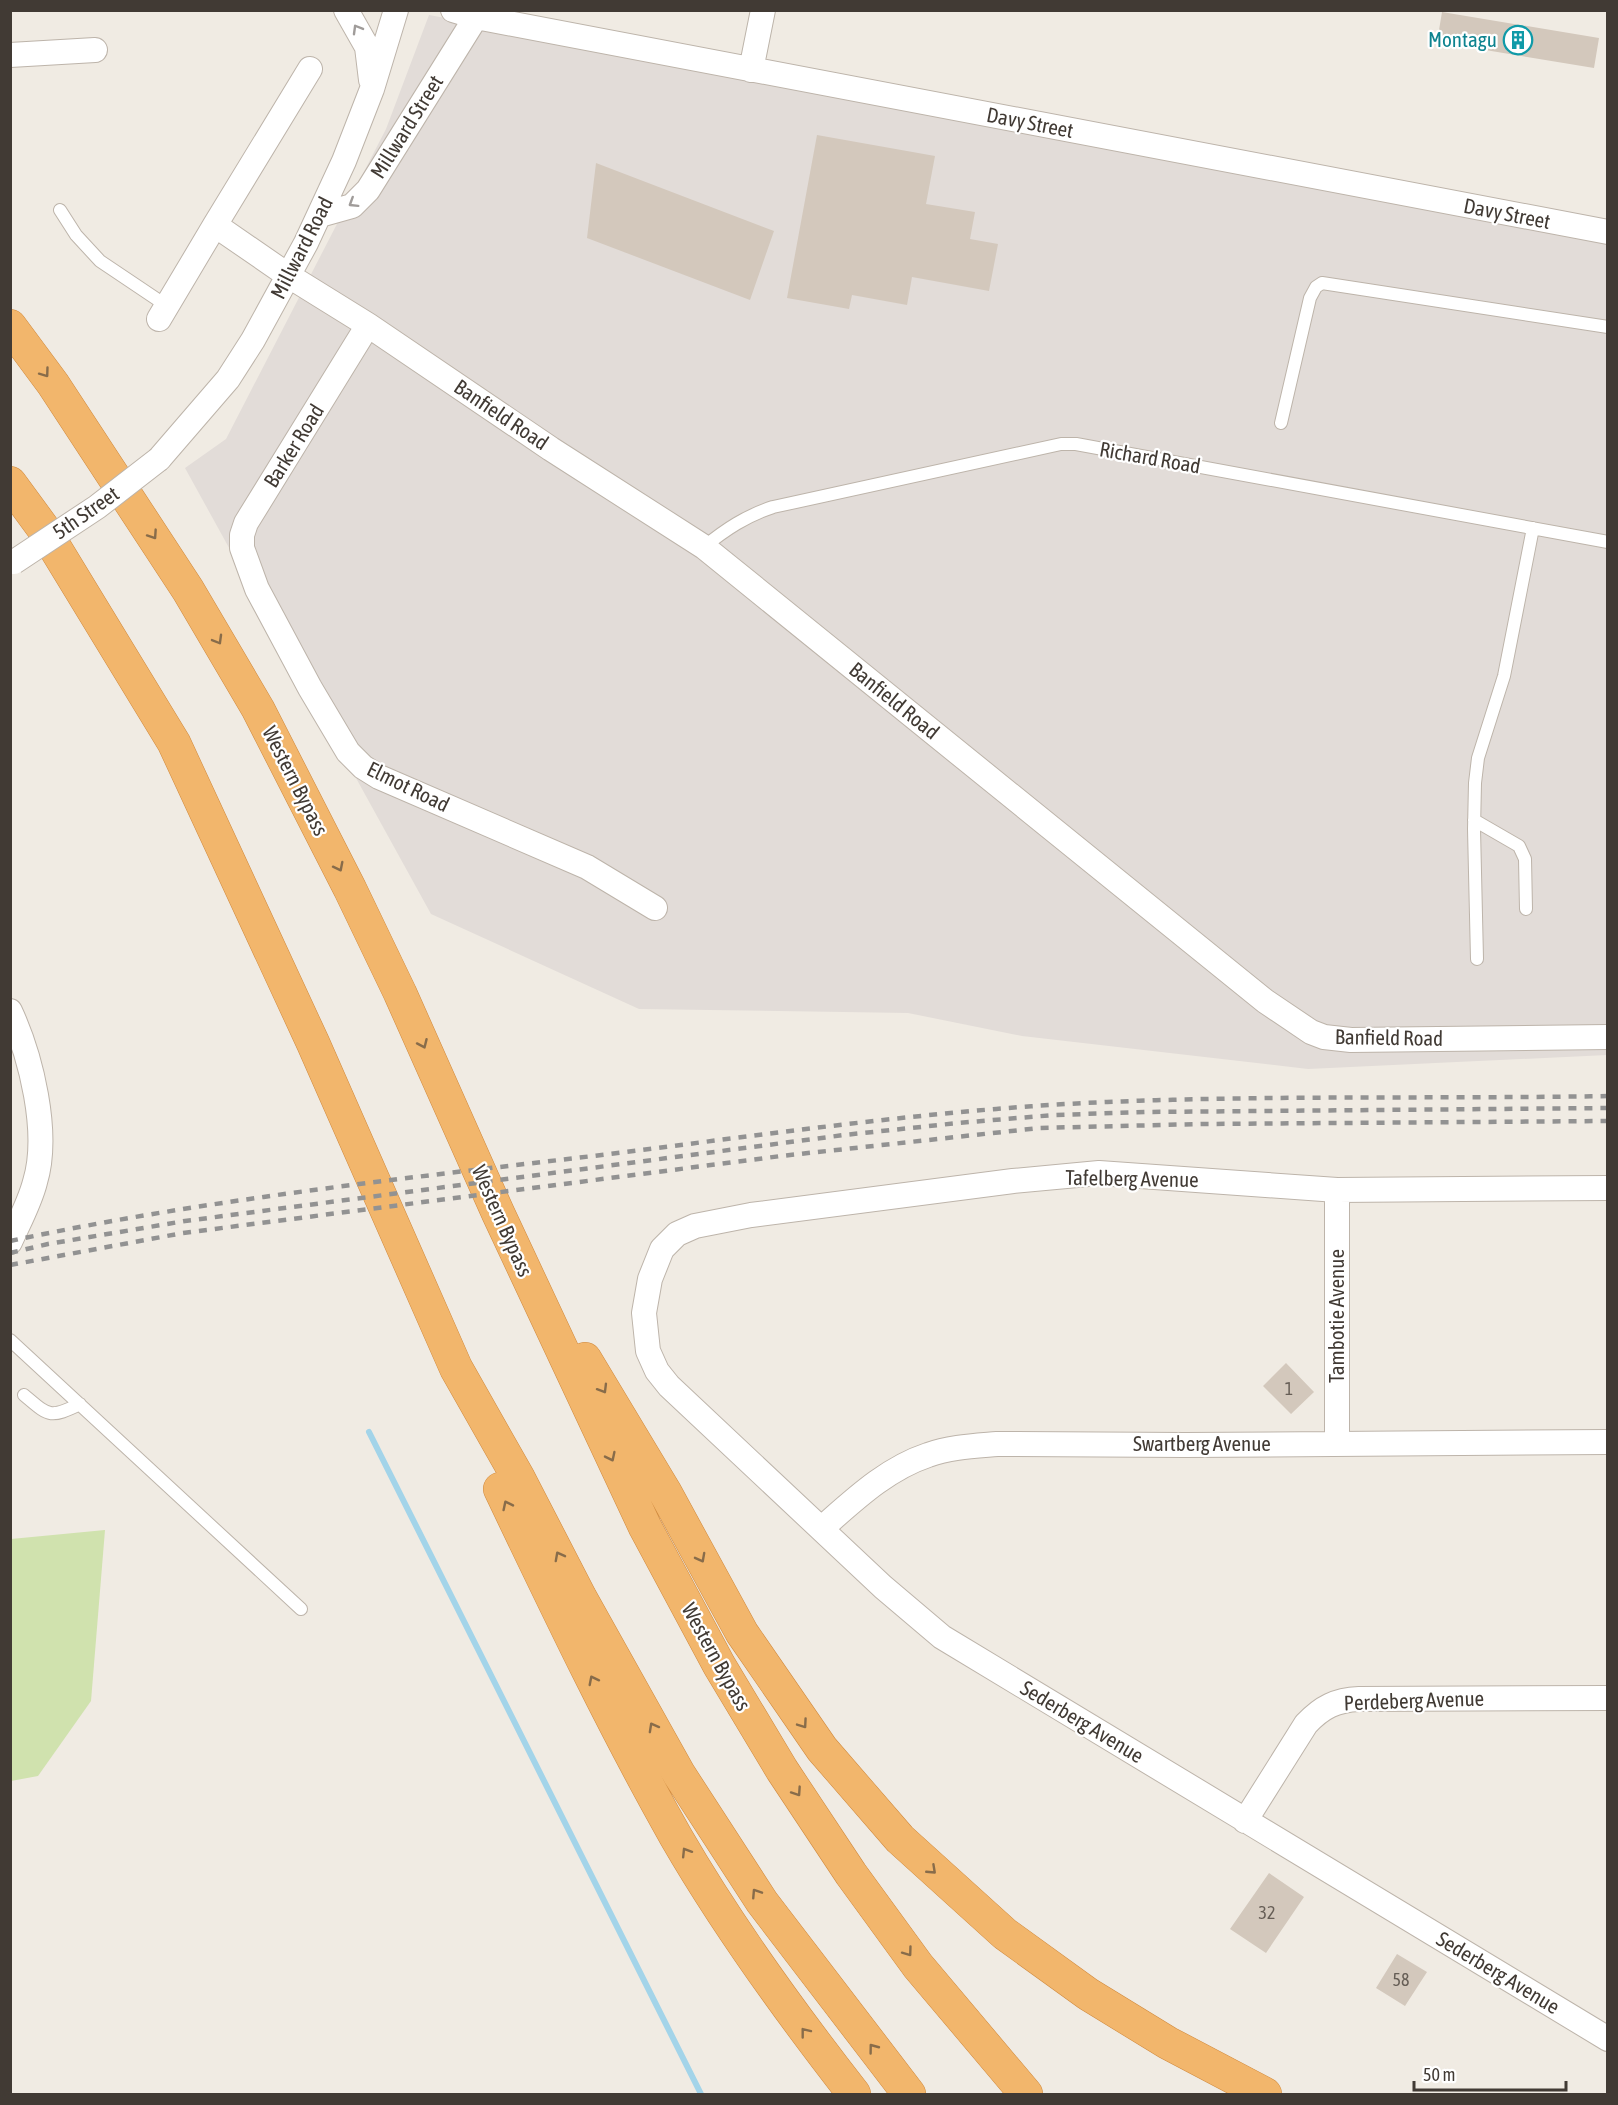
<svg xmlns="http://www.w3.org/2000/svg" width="1618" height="2105" viewBox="0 0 1618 2105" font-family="'Asap Condensed',sans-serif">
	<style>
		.industrial { fill: #e2dcd8 }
		.green { fill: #d0e2ae }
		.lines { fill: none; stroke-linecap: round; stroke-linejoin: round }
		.stream { stroke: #a3d4e9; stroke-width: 6 }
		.building { fill: #d3c8bc }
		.lane-casing { stroke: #bdb4aa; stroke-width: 14 }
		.street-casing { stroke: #bdb4aa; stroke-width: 26 }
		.highway-casing { stroke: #cf893e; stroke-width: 34 }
		.lane { stroke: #fff; stroke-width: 12 }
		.street { stroke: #fff; stroke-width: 24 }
		.highway { stroke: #f2b66c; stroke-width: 33 }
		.rail { stroke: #929292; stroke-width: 4.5; stroke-dasharray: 8 8; stroke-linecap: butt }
		.street-bridge-casing { stroke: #bdb4aa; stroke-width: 26; stroke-linecap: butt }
		.street-bridge { stroke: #fff; stroke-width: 24 }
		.oneway { stroke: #a09c9a }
		.oneway2 { stroke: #886c4a }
		.labels { text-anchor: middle; stroke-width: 4.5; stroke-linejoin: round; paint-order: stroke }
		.number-label { font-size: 18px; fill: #665e56 }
		.culture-label { font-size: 21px; fill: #0d838f; stroke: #fff; text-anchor: end }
		.street-label { font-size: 21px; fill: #413a34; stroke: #fff }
	</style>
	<rect width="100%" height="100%" fill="#f0ebe3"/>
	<path class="industrial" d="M 429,15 L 1607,228 L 1607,1055 L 1308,1069 L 1022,1036 L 908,1013 L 639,1009 L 431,914 L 185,468 L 226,439 L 386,129 Z"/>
	<path class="green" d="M 105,1530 L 91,1701 L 38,1776 L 11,1781 L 11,1539 Z"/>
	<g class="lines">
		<path class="stream" d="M 369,1432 L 701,2094"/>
	</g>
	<path class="building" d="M 1442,12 L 1599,38 L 1594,68 L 1437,42 Z
		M 817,135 L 935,156 L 926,204 L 975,212 L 970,239 L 998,244 L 989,291 L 912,277 L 907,305 L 852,295 L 849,309 L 787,298 Z
		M 596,163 L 774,231 L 750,300 L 587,238 Z
		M 1286,1363 L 1314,1392 L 1291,1414 L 1263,1386 Z
		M 1269,1873 L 1304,1897 L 1266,1953 L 1230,1929 Z
		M 1397,1954 L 1427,1972 L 1405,2006 L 1376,1988 Z"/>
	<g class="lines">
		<g class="lane-casing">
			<path id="lane" d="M 60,210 L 76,235 L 100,261 L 167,306
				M 1281,423 L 1310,298 L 1316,287 L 1322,283 L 1608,327
				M 704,547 C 726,529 746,516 773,507 L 1061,444 L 1076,444 L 1608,542
				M 1474,820 L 1519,846 L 1525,859 L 1526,909
				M 1477,959 L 1474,829 L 1475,783 L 1478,758 L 1504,676 L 1533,528
				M 10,1340 L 301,1609
				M 24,1395 C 49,1416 49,1419 80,1404"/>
		</g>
		<g class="street-casing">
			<path id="street" d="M 346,10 L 367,47 L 371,80
				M 453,10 L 476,17 L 1608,232
				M 10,55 L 95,50
				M 751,70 L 763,10
				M 320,215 L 352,206 L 368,190 L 476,17
				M 215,225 L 289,276 L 368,325 L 551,449 L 704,547 L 1265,1001 L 1311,1032 L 1324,1037 L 1351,1040 L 1608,1037
				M 159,319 L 215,225 L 310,69
				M 368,325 L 246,523 L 242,535 L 242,548 L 257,589 L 310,688 L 348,752 L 363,767 L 379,777 L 587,867 L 655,908
				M 159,459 L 228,379 L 253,340 L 306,243 L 344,161 L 372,89 L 396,10
				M 10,1011 C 31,1056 50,1133 35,1182 C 30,1202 19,1222 10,1242
				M 1608,1188 L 1337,1190 L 1099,1173 L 1013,1181 L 751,1215 L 695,1226 L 677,1234 L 662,1249 L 650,1279 L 644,1313 L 648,1351 L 657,1371 L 669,1386 L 883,1587 L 942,1637 L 1608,2039
				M 1337,1443 L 1337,1190
				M 822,1528 C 854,1500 886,1469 928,1455 C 950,1447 974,1446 997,1444 L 1185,1445 L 1608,1442
				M 1245,1821 L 1306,1724 C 1322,1707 1336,1700 1359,1699 L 1608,1698"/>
		</g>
		<g class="highway-casing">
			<path id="highway" d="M 10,326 L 53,384 L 188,590 L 258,709 L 350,889 L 400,993 L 498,1213 L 645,1527 L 719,1665 L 782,1770 L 851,1874 L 918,1966 L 1026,2094
				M 10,483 L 43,528 L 174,743 L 313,1043 L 456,1368 L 519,1479 L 580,1597 L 679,1774 L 762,1902 L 909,2094
				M 585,1359 L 665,1492 L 742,1633 L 822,1749 L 900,1839 L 1005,1934 L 1088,1994 L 1168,2043 L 1265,2094
				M 500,1489 C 556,1606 612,1724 676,1837 C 728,1927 790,2012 854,2094"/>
		</g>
		<use href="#lane" class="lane"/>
		<use href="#street" class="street"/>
		<use href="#highway" class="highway"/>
		<path class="rail" d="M 10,1241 C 202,1200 399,1179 593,1156 C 765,1135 935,1109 1107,1102 C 1274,1095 1441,1099 1608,1096
			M 10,1253 L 48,1244 L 185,1221 L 844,1135 L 958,1123 L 1054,1115 L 1145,1112 L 1608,1108
			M 10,1265 L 183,1233 L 781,1156 L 1039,1128 L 1201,1124 L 1608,1121"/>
		<g class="street-bridge-casing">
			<path id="street-bridge" d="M 14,562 L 97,507 L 159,459"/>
		</g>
		<use href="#street-bridge" class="street-bridge"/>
	</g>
	<defs><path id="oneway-chevron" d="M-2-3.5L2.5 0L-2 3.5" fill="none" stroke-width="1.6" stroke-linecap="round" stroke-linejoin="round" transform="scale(1.5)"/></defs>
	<g class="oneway">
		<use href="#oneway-chevron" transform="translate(357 29) rotate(-120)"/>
		<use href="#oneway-chevron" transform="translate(353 203) rotate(148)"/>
	</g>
	<g class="oneway2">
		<use href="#oneway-chevron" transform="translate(45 373) rotate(54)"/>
		<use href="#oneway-chevron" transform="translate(153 535) rotate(56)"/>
		<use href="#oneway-chevron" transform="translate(218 640) rotate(60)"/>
		<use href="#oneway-chevron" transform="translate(339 867) rotate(63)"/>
		<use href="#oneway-chevron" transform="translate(423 1044) rotate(66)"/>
		<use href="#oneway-chevron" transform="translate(603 1389) rotate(59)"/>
		<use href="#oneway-chevron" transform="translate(611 1457) rotate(64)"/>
		<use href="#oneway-chevron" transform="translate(507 1505) rotate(-116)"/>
		<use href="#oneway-chevron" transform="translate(559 1556) rotate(-118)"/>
		<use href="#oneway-chevron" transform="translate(701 1558) rotate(62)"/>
		<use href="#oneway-chevron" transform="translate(593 1680) rotate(-117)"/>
		<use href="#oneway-chevron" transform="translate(803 1724) rotate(55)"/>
		<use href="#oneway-chevron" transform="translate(653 1727) rotate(-119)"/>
		<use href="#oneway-chevron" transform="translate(797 1792) rotate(56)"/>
		<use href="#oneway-chevron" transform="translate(686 1852) rotate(-122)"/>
		<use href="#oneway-chevron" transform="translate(932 1870) rotate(43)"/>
		<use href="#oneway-chevron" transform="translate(756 1893) rotate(-123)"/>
		<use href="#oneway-chevron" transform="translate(908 1952) rotate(54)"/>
		<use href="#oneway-chevron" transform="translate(805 2032) rotate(-128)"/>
		<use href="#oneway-chevron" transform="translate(873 2048) rotate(-127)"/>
	</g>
	<defs>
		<g id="building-ring" transform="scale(1.5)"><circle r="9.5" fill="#fff" stroke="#0f9aa8" stroke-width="1.5"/><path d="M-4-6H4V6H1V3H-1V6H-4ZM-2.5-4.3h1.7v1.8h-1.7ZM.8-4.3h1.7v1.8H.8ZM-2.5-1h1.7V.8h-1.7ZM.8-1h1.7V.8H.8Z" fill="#0f9aa8"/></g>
	</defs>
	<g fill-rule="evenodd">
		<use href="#building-ring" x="1518" y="40"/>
	</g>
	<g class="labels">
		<g class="number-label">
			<text x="1289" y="1395">1</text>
			<text x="1267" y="1919">32</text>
			<text x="1401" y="1986">58</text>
		</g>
		<g class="culture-label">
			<text x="1497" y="47">Montagu</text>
		</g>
		<g class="street-label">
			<text transform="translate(1030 123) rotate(11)" y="7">Davy Street</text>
			<text transform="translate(407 127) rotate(-58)" y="7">Millward Street</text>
			<text transform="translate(1507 214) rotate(11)" y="7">Davy Street</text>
			<text transform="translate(302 248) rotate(-63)" y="7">Millward Road</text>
			<text transform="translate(501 415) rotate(34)" y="7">Banfield Road</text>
			<text transform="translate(294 446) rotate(-58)" y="7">Barker Road</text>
			<text transform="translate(1150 458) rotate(10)" y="7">Richard Road</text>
			<text transform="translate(86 513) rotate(-35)" y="7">5th Street</text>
			<text transform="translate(894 701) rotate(39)" y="7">Banfield Road</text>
			<text transform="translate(295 781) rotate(63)" y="7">Western Bypass</text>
			<text transform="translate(408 787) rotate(26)" y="7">Elmot Road</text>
			<text transform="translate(1389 1038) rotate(1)" y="7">Banfield Road</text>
			<text transform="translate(1132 1179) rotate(1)" y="7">Tafelberg Avenue</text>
			<text transform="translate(502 1221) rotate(66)" y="7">Western Bypass</text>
			<text transform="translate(1337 1316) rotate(-90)" y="7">Tambotie Avenue</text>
			<text x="1202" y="1451">Swartberg Avenue</text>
			<text transform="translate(716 1657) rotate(61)" y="7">Western Bypass</text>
			<text transform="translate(1414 1701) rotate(-2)" y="7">Perdeberg Avenue</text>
			<text transform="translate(1082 1722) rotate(31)" y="7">Sederberg Avenue</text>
			<text transform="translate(1498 1973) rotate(31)" y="7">Sederberg Avenue</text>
		</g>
	</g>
	<rect width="1618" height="2105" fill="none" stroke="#413a34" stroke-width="24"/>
	<path d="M1414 2081v9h152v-9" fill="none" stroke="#413a34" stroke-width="3"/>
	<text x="1423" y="2081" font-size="18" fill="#413a34" stroke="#ffffff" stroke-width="4.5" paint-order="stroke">50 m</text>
</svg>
